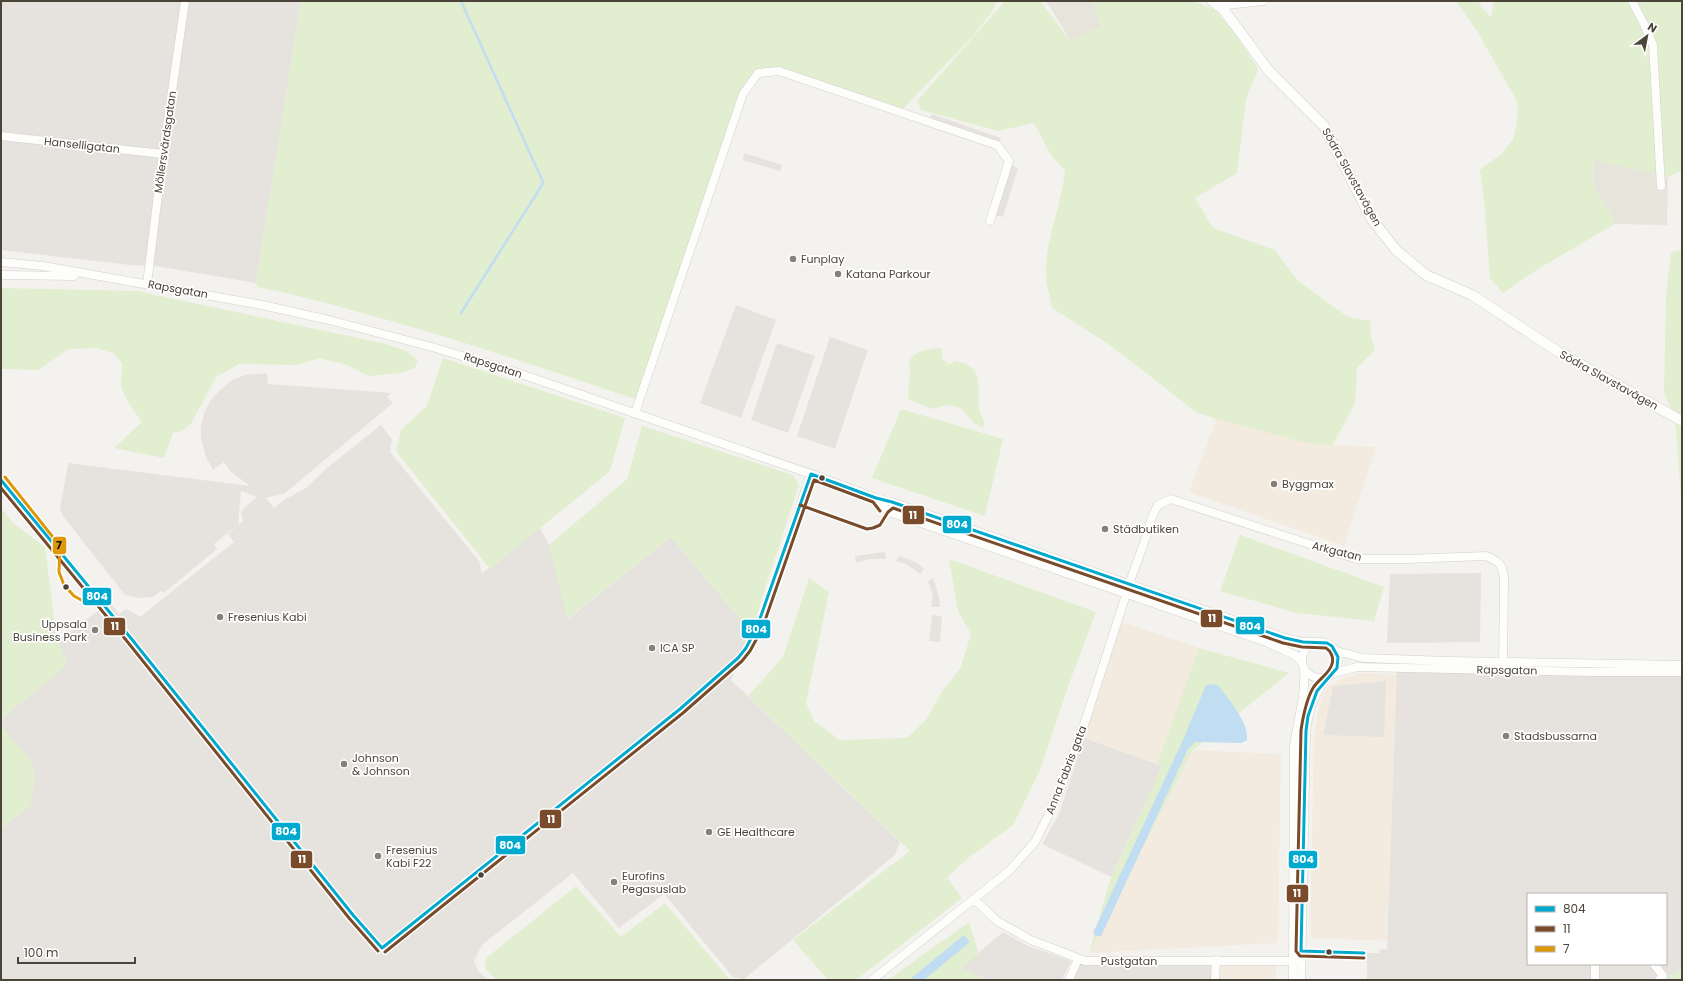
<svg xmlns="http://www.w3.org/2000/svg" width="1683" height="981" viewBox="0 0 1683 981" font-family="Poppins,sans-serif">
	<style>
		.residential { fill: #e7e4dc }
		.commercial { fill: #f3ebdf }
		.industrial { fill: #e6e2de; fill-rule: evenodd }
		.green { fill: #e1eecf }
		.parking { fill: #e6e3df }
		.water { fill: #c0ddf1 }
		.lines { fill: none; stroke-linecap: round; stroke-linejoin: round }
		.stream { stroke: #c0ddf1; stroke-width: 2.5 }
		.minor-casing { stroke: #d2d0cb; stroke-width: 9 }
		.tertiary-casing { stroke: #d2d0cb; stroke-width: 11 }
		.minor { stroke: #fdfdfc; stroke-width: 8 }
		.tertiary { stroke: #fdfdfc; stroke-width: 10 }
		.bus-1-casing { stroke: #fff; stroke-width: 6 }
		.bus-2-casing { stroke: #fff; stroke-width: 6 }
		.bus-3-casing { stroke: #fff; stroke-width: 6 }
		.bus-1 { stroke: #00a9ce; stroke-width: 3 }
		.bus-2 { stroke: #7a4b2a; stroke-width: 3 }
		.bus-3 { stroke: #dd9709; stroke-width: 3 }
		.poi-dot { fill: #868178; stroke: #fff; stroke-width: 1.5 }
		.bus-dot { fill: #4b4439; stroke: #fff; stroke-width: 1.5 }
		.labels { text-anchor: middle; stroke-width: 3.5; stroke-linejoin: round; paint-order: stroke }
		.street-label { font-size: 11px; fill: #4b4439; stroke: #fff }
		.poi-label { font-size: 11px; fill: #4b4439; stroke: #fff; text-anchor: start }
		.line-badge { stroke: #fff; stroke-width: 1.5 }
		.badge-label { font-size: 11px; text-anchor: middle; font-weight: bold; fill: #fff }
		.pale-badge-label { font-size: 11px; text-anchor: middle; font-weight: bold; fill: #111 }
	</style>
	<rect width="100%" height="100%" fill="#f4f2ee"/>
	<path class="residential" d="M 1046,1 L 1094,1 L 1101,27 L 1071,41 Z
		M 1594,160 L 1668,177 L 1667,225 L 1615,224 L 1609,210 L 1596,193 L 1592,177 Z"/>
	<path class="commercial" d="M 1216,419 L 1319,445 L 1376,447 L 1344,546 L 1189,492 Z
		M 1122,622 L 1199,648 L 1157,764 L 1084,738 Z
		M 1362,673 L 1397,674 L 1387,941 L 1313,938 L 1310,933 L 1314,736 L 1320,703 L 1323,695 L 1329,686 L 1346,677 Z
		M 1193,750 L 1281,754 L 1278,943 L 1089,953 Z
		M 1216,964 L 1276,964 L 1276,980 L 1214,980 Z"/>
	<path class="industrial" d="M 1,1 L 301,1 L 256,283 L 155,266 L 130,265 L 1,250 Z
		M 381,425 L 392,439 L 390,452 L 479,561 L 482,573 L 540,528 L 549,545 L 568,619 L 671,537 L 751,632 L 731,680 L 900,842 L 895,855 L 744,979 L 733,977 L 664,894 L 619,928 L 573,873 L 482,945 L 474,961 L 478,971 L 488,980 L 1,980 L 1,829 L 31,804 L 1,726 L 1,720 L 65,658 L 57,641 L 110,602 L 119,614 L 126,609 L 140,617 L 234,542 L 228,534 L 243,521 L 241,514 L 244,508 L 257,497 L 266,498 L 274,508 L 284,500 L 306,488 L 327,468 Z
		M 1481,573 L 1480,642 L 1387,643 L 1390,574 Z
		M 1397,668 L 1682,672 L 1682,969 L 1668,976 L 1664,980 L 1367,980 L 1367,953 L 1379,953 L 1380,949 L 1387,949 ZM 1528,894 L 1666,894 L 1666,964 L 1528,964 Z
		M 1084,738 L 1162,766 L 1111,877 L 1042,844 L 1059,814 Z
		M 1003,932 L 1028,946 L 1071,961 L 1062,980 L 986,980 L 961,968 Z
		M 1079,964 L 1216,964 L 1214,980 L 1073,980 Z"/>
	<path class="green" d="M 301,1 L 997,1 L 993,10 L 974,35 L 900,112 L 779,71 L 757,73 L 743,94 L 638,400 C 548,370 458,339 366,314 C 330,304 294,294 257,287 L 256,283 Z
		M 1005,1 L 1040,1 L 1071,41 L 1101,27 L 1093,1 L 1193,1 L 1215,10 L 1234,32 L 1258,69 L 1246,99 L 1237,173 L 1195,198 L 1213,228 L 1275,250 L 1298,281 L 1348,317 L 1371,321 L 1370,332 L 1375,350 L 1357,368 L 1355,403 L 1333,445 L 1319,445 L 1299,441 L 1216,419 L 1196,412 L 1110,345 L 1052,308 C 1050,296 1045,281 1046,268 C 1047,235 1062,203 1065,170 L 1052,157 L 1034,123 L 998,131 L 921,110 L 917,101 Z
		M 1456,1 L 1478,1 L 1481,7 L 1491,17 L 1494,1 L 1682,1 L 1682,170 L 1668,177 L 1594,160 L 1592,177 L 1596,193 L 1609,210 L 1615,224 L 1538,269 L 1503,293 L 1490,278 L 1484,199 L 1480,170 L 1501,154 L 1513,140 L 1517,123 L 1518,103 L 1477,31 Z
		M 1682,250 L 1682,509 L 1675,417 L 1664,393 L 1666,296 L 1671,252 Z
		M 1,288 L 137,291 L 386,344 L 406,351 L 418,360 L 415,368 L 400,373 L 369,376 L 344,364 L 319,358 L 298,365 L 239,364 L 216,377 L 191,424 L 182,431 L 173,433 L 164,458 L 114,448 L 142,422 L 127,401 L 121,386 L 122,363 L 113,353 L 96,348 L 69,349 L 38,370 L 1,369 Z
		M 937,348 L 942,349 L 942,358 L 949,365 L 955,361 C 985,366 977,386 979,407 C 979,416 986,417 983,428 L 974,423 L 961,408 L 947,405 L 932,409 L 908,399 L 910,372 L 909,361 C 916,351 925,350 937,348 Z
		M 443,358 L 625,418 L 610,471 L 490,569 L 396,451 L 401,430 L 427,406 Z
		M 901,409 L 1003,439 L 985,516 L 872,478 Z
		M 642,426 L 793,475 L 799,485 L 751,632 L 671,537 L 567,619 L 549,545 L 627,479 Z
		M 1,508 L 13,523 L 45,547 L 57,641 L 68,664 L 1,720 Z
		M 1240,535 L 1384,587 L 1374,621 L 1297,613 L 1220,591 Z
		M 949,559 L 1096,612 L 1069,684 L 1040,770 L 1013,825 L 968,858 L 947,878 L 962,898 L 856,980 L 828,980 L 793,940 L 910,851 L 748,696 L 783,657 L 809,578 L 829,592 L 806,703 L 814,721 L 840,740 L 907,738 L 926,720 L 943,690 L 960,669 L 971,634 L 958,611 Z
		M 1199,648 L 1289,673 L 1193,750 L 1089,953 L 1111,877 L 1162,766 L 1084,738 L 1157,764 Z
		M 1,726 L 33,763 L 35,778 L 31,804 L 1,829 Z
		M 576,886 L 621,937 L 665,903 L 730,980 L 496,980 L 485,968 L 486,958 Z
		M 969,922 L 979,954 L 961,968 L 986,980 L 888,980 Z
		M 1682,969 L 1682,980 L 1664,980 L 1668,976 Z"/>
	<path class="parking" d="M 932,114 L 1001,138 L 999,143 L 930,119 Z
		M 744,153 L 782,165 L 780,171 L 743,160 Z
		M 1011,165 L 1018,168 L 1003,217 L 995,215 Z
		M 736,305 L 776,320 L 741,418 L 700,403 Z
		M 830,337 L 868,350 L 835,449 L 797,436 Z
		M 777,343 L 815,356 L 788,433 L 751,420 Z
		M 267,373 L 268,384 L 391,393 L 387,397 L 393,403 L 285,493 L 266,498 L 257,497 L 241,491 L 238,525 L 214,544 L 217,549 L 164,593 L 161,591 L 153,597 L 139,598 L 125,595 L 63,516 L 60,509 L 68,463 L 250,486 L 230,471 L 224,462 L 213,470 L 206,457 L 201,438 L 201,425 L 204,413 L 210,401 L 220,390 L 232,380 L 245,375 Z
		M 885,552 L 886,559 L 869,559 L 856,563 L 855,556 Z
		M 900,556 L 917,563 L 924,569 L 920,574 L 906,564 L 896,561 Z
		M 933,578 L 939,596 L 940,607 L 931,607 L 933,595 L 928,581 Z
		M 932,615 L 942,616 L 940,642 L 929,641 Z
		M 94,639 L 99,645 L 81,659 L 76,653 Z
		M 717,656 L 724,665 L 657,721 L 651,713 Z
		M 1386,681 L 1384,737 L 1323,735 L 1333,686 Z
		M 792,748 L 860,813 L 822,846 L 764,772 Z
		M 289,933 L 302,948 L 265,980 L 262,980 L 250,966 Z
		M 35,949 L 61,980 L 40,980 L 33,972 L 29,975 L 12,972 L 1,980 L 1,973 Z
		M 1034,953 L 1052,961 L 1044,980 L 1021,980 Z
		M 412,954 L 466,958 L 465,976 L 424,974 L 423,968 L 411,967 Z
		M 310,959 L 322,973 L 313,980 L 284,980 Z
		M 247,967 L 259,980 L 232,980 Z"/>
	<path class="water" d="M 1212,684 L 1218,685 C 1228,699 1249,722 1247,740 L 1241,743 L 1195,742 L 1188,749 L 1110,917 L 1101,936 L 1096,936 L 1093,933 L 1183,740 L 1206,685 Z
		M 964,935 L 970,942 L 924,980 L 909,980 Z"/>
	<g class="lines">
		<path class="stream" d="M 461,313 L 542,185 L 543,182 L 461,1"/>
		<g class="minor-casing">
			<path id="minor" d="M 1632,1 L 1644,24 L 1653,45 L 1661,186
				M 1218,6 L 1263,1
				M 1,136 L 163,154
				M 1,262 L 43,266 L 262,305 L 329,320 L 432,347 L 515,372 L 811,474 L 876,498 L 892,502 L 1285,638 L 1303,642 L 1315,642
				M 1,275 L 74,276
				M 147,284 L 163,154 L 185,1
				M 635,413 L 743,94 L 758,73 L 779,71 L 997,145 L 1009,161 L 990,221
				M 876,498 L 884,508 L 892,513 L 1266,642 L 1295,655 L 1302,663
				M 802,500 L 811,474
				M1302 660a18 18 0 1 1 36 0a18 18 0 1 1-36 0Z
				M 1336,651 L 1363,658 L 1447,661 L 1682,665
				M 1333,673 L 1357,667 L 1591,672 L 1682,672
				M 974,899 L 997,921 L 1031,940 L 1085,961 L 1301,961
				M 1654,964 L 1663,976 L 1659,980
				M 872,980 L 1009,871 L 1035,842 L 1057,798 L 1085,722 L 1132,576 L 1145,540 L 1152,517 L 1158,505 L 1171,499 L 1303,542 L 1357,559 L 1406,559 L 1486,556 C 1499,561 1502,564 1504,577 L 1503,670
				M 1069,980 L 1078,959
				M 1215,980 L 1216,960
				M 1293,980 L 1294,746 C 1298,719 1306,695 1304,668
				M 1301,980 L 1306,731 C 1309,710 1314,693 1328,677
				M 1595,980 L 1595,964"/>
		</g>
		<g class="tertiary-casing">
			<path id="tertiary" d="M 1212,1 L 1223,9 L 1232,21 L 1269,71 L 1324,126 L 1371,218 L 1396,250 L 1426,275 L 1472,295 L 1557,351 L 1682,421"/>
		</g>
		<use href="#minor" class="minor"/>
		<use href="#tertiary" class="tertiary"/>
		<g class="bus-1-casing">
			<path id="bus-1" d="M 811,474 L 876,498 L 892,502 L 1285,638 L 1303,642 L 1327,643 L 1332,646 L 1338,657 L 1337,668 L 1317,691 L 1308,716 L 1306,731 L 1301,951 L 1364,953
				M 1,480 L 130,637 L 353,915 L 382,948
				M 382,948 L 680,709 L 738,658 L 746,648 L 757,627 L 811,474"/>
		</g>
		<g class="bus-2-casing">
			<path id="bus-2" d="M 1,488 L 126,640 L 349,918 L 378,951
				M 800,505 L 867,529 L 873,528 L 880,525 L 888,512 L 893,508 L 1283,643 L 1302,647 L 1326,648 C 1331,651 1334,658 1332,664 C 1330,673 1318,680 1313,688 C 1306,700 1303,717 1301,730 L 1296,951 L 1300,956 L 1364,958
				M 385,952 L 683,713 L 742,661 L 750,651 L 762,629 L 814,480 L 873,502 L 880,511"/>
		</g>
		<g class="bus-3-casing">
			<path id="bus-3" d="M 5,477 L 60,546 L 59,572 L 64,585 L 74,596 L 83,601 L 104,601"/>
		</g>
		<use href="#bus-1" class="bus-1"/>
		<use href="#bus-2" class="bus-2"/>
		<use href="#bus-3" class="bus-3"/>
	</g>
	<g class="poi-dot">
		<circle cx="793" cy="259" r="4"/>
		<circle cx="838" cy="274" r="4"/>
		<circle cx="1274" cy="484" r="4"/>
		<circle cx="1105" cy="529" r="4"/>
		<circle cx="220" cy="617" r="4"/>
		<circle cx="95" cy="630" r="4"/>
		<circle cx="652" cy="648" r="4"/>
		<circle cx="1506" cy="736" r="4"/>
		<circle cx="344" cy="764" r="4"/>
		<circle cx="709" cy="832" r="4"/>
		<circle cx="378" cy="856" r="4"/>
		<circle cx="614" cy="882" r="4"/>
	</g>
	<g class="bus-dot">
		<circle cx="822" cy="478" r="3.5"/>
		<circle cx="66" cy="587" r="3.5"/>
		<circle cx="481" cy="875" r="3.5"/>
		<circle cx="1329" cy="952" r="3.5"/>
	</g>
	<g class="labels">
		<g class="street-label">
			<text transform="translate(165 142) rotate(-82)" y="4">Möllersvärdsgatan</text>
			<text transform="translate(82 145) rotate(6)" y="4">Hanselligatan</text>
			<text transform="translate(1352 177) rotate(61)" y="4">Södra Slavstavägen</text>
			<text transform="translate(178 289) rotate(10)" y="4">Rapsgatan</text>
			<text transform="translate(493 365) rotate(18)" y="4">Rapsgatan</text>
			<text transform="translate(1609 380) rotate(29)" y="4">Södra Slavstavägen</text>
			<text transform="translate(1337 551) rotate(14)" y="4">Arkgatan</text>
			<text transform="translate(1507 670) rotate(1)" y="4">Rapsgatan</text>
			<text transform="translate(1066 770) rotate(-69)" y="4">Anna Fabris gata</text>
			<text x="1129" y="965">Pustgatan</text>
		</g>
		<g class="poi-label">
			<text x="801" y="263">Funplay</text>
			<text x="846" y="278">Katana Parkour</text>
			<text x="1282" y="488">Byggmax</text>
			<text x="1113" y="533">Städbutiken</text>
			<text x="228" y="621">Fresenius Kabi</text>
			<text x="87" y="628" text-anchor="end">Uppsala<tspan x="87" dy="13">Business Park</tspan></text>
			<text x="660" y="652">ICA SP</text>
			<text x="1514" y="740">Stadsbussarna</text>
			<text x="352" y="762">Johnson<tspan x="352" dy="13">&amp; Johnson</tspan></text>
			<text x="717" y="836">GE Healthcare</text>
			<text x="386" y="854">Fresenius<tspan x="386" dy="13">Kabi F22</tspan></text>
			<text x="622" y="880">Eurofins<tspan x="622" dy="13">Pegasuslab</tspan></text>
		</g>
	</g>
	<g class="line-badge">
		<rect x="902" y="505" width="23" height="20" rx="4" fill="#7a4b2a"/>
		<rect x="942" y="515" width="30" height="19" rx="4" fill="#00a9ce"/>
		<rect x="52" y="536" width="15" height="19" rx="4" fill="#dd9709"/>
		<rect x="82" y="587" width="30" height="19" rx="4" fill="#00a9ce"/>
		<rect x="1200" y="609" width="23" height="19" rx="4" fill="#7a4b2a"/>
		<rect x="1235" y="616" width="30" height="19" rx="4" fill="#00a9ce"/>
		<rect x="103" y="617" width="23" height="19" rx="4" fill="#7a4b2a"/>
		<rect x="741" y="619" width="30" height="20" rx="4" fill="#00a9ce"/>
		<rect x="539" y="809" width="23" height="20" rx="4" fill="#7a4b2a"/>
		<rect x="271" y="822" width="30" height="19" rx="4" fill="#00a9ce"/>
		<rect x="495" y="835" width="31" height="20" rx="4" fill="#00a9ce"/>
		<rect x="290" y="850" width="23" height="19" rx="4" fill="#7a4b2a"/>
		<rect x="1288" y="850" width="30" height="19" rx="4" fill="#00a9ce"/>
		<rect x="1286" y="884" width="23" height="19" rx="4" fill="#7a4b2a"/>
	</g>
	<g class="badge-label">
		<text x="913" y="519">11</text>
		<text x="957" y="528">804</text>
		<text x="97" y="600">804</text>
		<text x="1212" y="622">11</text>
		<text x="1250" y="630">804</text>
		<text x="115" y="630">11</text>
		<text x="756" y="633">804</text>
		<text x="551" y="823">11</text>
		<text x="286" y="835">804</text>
		<text x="510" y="849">804</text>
		<text x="302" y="863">11</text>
		<text x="1303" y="863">804</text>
		<text x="1297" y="897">11</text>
	</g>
	<g class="pale-badge-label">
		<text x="59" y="549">7</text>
	</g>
	<rect width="1683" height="981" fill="none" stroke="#4b4439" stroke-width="4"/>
	<rect x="1527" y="893" width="140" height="72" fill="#ffffff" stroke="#b7b4b0"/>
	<rect x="1535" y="906" width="20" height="6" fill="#00a9ce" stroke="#b7b4b0"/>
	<text x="1563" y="913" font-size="12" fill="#4b4439">804</text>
	<rect x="1535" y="926" width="20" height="6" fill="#7a4b2a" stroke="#b7b4b0"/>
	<text x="1563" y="933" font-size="12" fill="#4b4439">11</text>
	<rect x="1535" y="946" width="20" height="6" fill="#dd9709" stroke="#b7b4b0"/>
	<text x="1563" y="953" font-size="12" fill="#4b4439">7</text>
	<g transform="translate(1647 36) rotate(32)" stroke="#ffffff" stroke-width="3" paint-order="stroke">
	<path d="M0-3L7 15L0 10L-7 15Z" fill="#4b4439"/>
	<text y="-6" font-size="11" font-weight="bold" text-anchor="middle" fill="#4b4439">N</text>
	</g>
	<path d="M18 957v6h117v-6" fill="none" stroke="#4b4439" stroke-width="2"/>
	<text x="24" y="957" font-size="12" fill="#4b4439" stroke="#ffffff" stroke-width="3" paint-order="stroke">100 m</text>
</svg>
